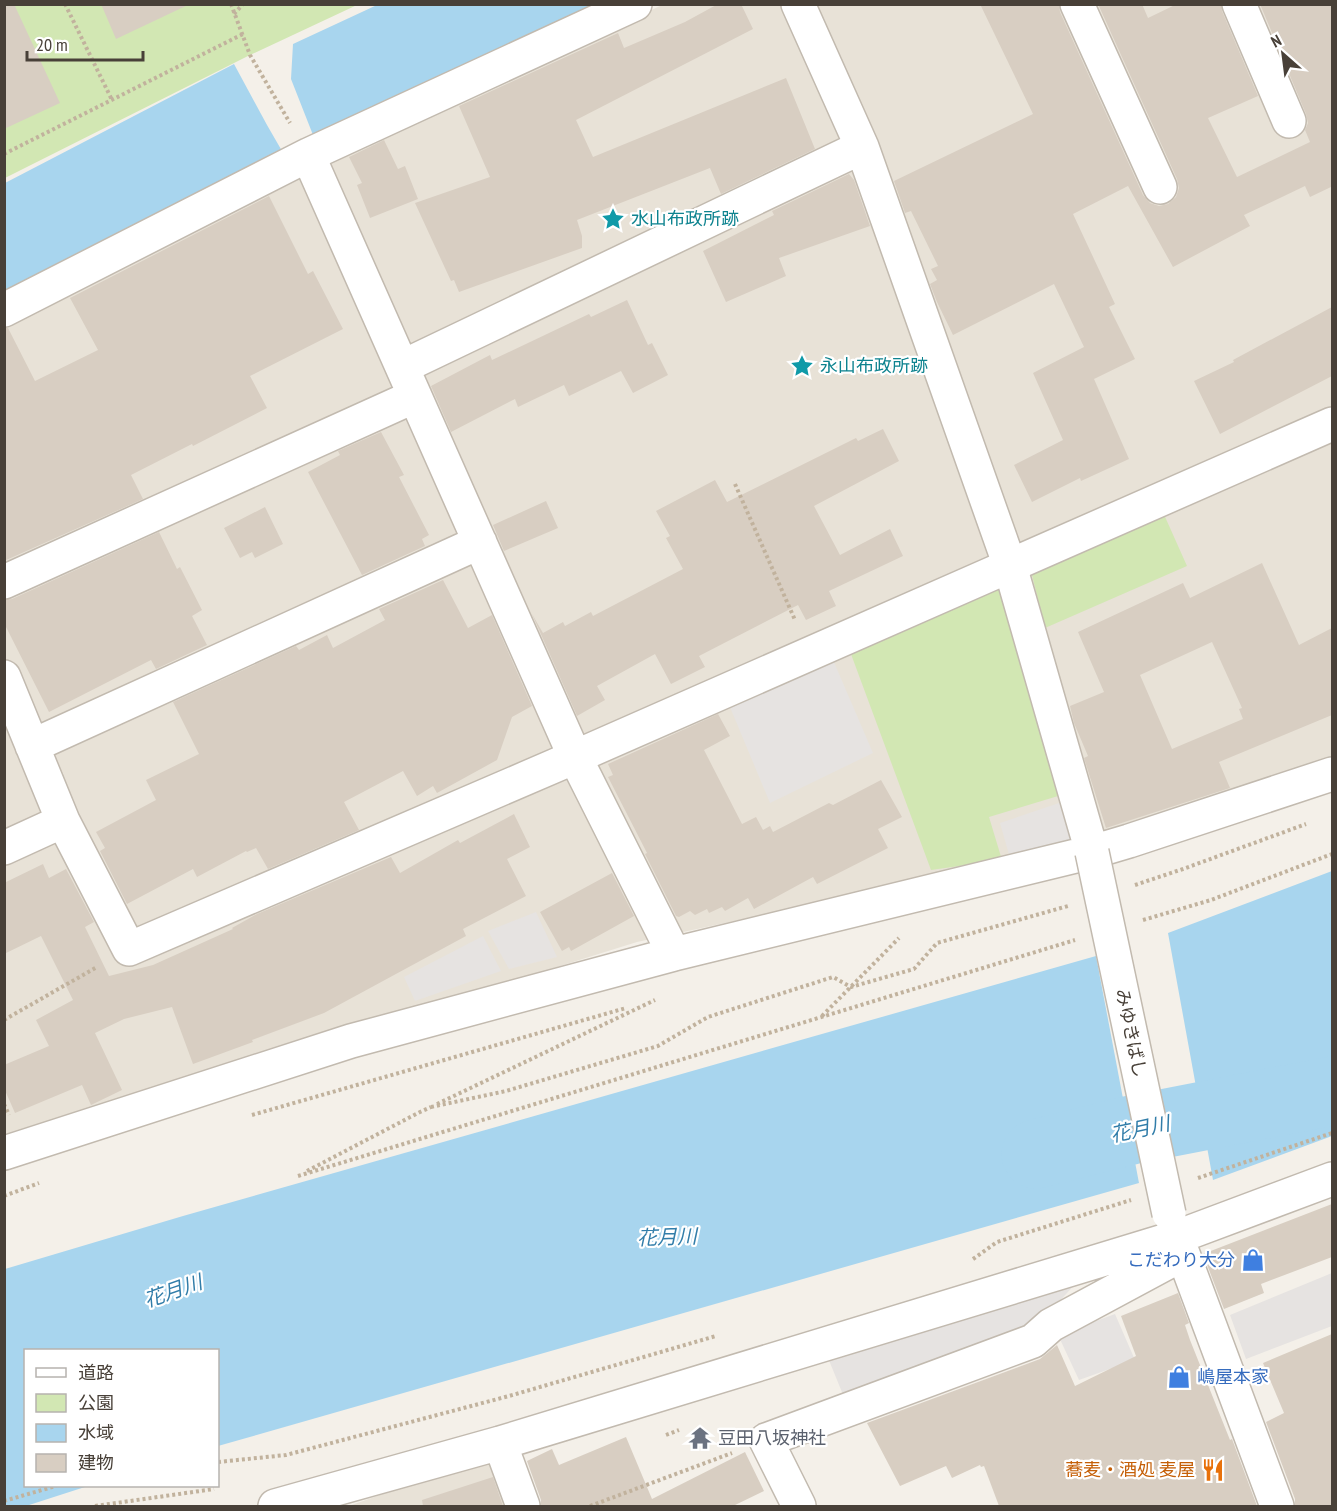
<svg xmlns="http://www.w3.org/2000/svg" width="1337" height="1511" viewBox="0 0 1337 1511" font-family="'PT Sans Narrow','Noto Sans JP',sans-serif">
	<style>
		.residential { fill: #e8e2d7 }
		.green { fill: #d2e7b3 }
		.parking { fill: #e6e3e1 }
		.water { fill: #a8d5ee }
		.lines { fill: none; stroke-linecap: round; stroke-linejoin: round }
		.river { stroke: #a8d5ee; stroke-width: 69 }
		.building { fill: #d8cec2; fill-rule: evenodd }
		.minor-casing { stroke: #c2baaf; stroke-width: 36 }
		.path { stroke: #c1b29d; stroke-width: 4; stroke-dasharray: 3 3; stroke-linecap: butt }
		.minor { stroke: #fff; stroke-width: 33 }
		.minor-bridge-casing { stroke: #c2baaf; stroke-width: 36; stroke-linecap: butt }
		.minor-bridge { stroke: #fff; stroke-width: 33 }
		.labels { text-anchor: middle; stroke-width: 4.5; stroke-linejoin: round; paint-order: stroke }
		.culture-label { font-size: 18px; fill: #0d838f; stroke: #fff; text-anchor: start }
		.street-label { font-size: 18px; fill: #484038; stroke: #fff }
		.shop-label { font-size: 18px; fill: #366cbe; stroke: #fff; text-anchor: end }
		.worship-label { font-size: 18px; fill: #5b616d; stroke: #fff; text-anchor: start }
		.food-label { font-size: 18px; fill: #c56008; stroke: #fff; text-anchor: end }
		.water-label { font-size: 20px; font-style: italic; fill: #317da9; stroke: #fff }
	</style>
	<rect width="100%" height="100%" fill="#f4f0e9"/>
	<path class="residential" d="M 662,5 L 788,5 L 848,142 L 1000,563 L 1086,845 L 637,942 L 40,1128 L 5,1142 L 5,319 Z
		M 804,5 L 1332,5 L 1332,416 L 1014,556 Z
		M 1332,431 L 1332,767 L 1096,846 L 1019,567 Z
		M 493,1455 L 511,1506 L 349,1506 Z"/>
	<path class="green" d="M 5,5 L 357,5 L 250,55 L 5,178 Z
		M 1162,510 L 1187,566 L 1045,628 L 1030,567 Z
		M 1005,575 L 1068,793 L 989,817 L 1002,860 L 931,870 L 848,646 Z"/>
	<path class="parking" d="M 830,653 L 873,753 L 770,803 L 727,700 Z
		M 1065,801 L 1075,838 L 1010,858 L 1000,823 Z
		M 536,912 L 557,957 L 509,969 L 488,931 Z
		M 483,936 L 501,971 L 415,1001 L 404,977 Z
		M 1332,1273 L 1332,1326 L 1246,1359 L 1230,1315 Z
		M 1079,1280 L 1031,1332 L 846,1402 L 826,1353 Z
		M 1115,1314 L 1135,1360 L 1079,1380 L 1058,1335 Z"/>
	<path class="water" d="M 377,5 L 592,5 L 313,135 L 291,79 L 293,44 Z
		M 234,64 L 267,125 L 282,151 L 5,291 L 5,183 Z
		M 1332,871 L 1332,1136 L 1213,1180 L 1168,933 Z
		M 1096,956 L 1139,1183 L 218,1446 L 218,1350 L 26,1350 L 26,1486 L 88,1486 L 26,1506 L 5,1506 L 5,1269 L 183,1216 Z"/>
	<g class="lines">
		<path class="river" d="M 1036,1154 L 1131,1130 L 1332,1091"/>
	</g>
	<path class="building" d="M 4,4 L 14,4 L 60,103 L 4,129 Z
		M 101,4 L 190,4 L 116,39 Z
		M 718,4 L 741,4 L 753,29 L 576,120 L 593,157 L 786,78 L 815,149 L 721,194 L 710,168 L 577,220 L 582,236 L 582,248 L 459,292 L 454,280 L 451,281 L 415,203 L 490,177 L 459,106 L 618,33 L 624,48 L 685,22 Z
		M 980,4 L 1059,4 L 1060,12 L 1143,195 L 1150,203 L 1159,206 L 1168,204 L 1176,197 L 1179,188 L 1177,179 L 1098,4 L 1142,4 L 1148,18 L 1177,4 L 1221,4 L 1222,11 L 1258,96 L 1208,118 L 1237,177 L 1310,142 L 1305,130 L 1308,123 L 1306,114 L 1260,4 L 1332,4 L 1332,190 L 1331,187 L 1310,197 L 1305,186 L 1244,215 L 1250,226 L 1173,267 L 1128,186 L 1073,214 L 1115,304 L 1109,307 L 1135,359 L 1094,379 L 1129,459 L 1081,481 L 1080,478 L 1032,502 L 1014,465 L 1063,440 L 1033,373 L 1084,347 L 1054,284 L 953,335 L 937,302 L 930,284 L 937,280 L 931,269 L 938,266 L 911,211 L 905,213 L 894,181 L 1033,114 Z
		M 384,140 L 398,169 L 405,166 L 418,199 L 370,218 L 357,185 L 362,183 L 349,157 Z
		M 849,174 L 854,180 L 870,226 L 779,258 L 786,276 L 726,302 L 703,251 L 774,215 L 772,211 Z
		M 269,196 L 308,274 L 313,271 L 343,329 L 250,376 L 267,408 L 193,446 L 192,444 L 131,475 L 143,499 L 4,561 L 4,328 L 8,328 L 35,381 L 98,350 L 70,298 Z
		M 627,300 L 648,345 L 652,343 L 668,375 L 633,393 L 621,371 L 569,396 L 564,385 L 518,407 L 515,399 L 451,432 L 431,386 L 490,355 L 492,360 L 589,314 L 591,317 Z
		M 1332,307 L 1332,376 L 1220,434 L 1194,381 L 1234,362 L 1233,360 Z
		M 883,429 L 899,461 L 814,506 L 840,555 L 890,529 L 903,556 L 829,591 L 836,606 L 806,620 L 798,605 L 699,656 L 705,667 L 671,684 L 655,654 L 597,686 L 605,700 L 577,716 L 532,614 L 543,633 L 563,622 L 565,626 L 591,612 L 593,616 L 683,569 L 666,538 L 670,536 L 656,511 L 715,480 L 727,502 L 856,438 L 858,441 Z
		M 381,432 L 404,475 L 399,477 L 429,535 L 422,539 L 425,546 L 362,575 L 308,472 L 340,455 L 338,451 Z
		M 546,501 L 558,528 L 504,551 L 493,525 Z
		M 265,507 L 283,544 L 255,558 L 252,552 L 240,558 L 224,528 Z
		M 159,532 L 177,569 L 180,567 L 202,610 L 192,616 L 207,645 L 156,669 L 151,660 L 49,712 L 4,623 L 4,600 L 12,599 Z
		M 1262,563 L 1299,645 L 1332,628 L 1332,715 L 1219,762 L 1230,788 L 1106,828 L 1084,758 L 1088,756 L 1074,723 L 1070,706 L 1104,692 L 1078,632 L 1183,583 L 1190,598 ZM 1212,642 L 1242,708 L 1239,709 L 1243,719 L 1172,749 L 1140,675 Z
		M 443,580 L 468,628 L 492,615 L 532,706 L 512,717 L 497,760 L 437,793 L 433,786 L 417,796 L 403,771 L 344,802 L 359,830 L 268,869 L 256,848 L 247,852 L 246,851 L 197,877 L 193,869 L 127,904 L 100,851 L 105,848 L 96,832 L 156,800 L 146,780 L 199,754 L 173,702 L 296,646 L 299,650 L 327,635 L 333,648 L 385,620 L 379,609 Z
		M 718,714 L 730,736 L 704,750 L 742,824 L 756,817 L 763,830 L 770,826 L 773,832 L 829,803 L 833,805 L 881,780 L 902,817 L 878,829 L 888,848 L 817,884 L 813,877 L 754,909 L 748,898 L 725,911 L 722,907 L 709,913 L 707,909 L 695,915 L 690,911 L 679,917 L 676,916 L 645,854 L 647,853 L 608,777 L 613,775 L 608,764 Z
		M 514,814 L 530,847 L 507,859 L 526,896 L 463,929 L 466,936 L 324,1013 L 252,1040 L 253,1042 L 193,1064 L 172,1007 L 124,1019 L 95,1033 L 122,1090 L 91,1105 L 82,1085 L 15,1113 L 4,1088 L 4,1065 L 49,1046 L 36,1020 L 73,1000 L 41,936 L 4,954 L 4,883 L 43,864 L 49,878 L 66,869 L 94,922 L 85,927 L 109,976 L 153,965 L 233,929 L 232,928 L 257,914 L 391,857 L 400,873 L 458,840 L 460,843 Z
		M 612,873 L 634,916 L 571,951 L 569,947 L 562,951 L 540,912 Z
		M 1332,1204 L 1332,1257 L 1261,1284 L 1264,1293 L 1224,1309 L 1203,1254 Z
		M 1178,1293 L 1189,1323 L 1185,1325 L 1190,1340 L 1230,1440 L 1232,1439 L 1257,1506 L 999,1506 L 984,1466 L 981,1467 L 980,1465 L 952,1478 L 946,1466 L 900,1486 L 867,1423 L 1040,1359 L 1057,1345 L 1075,1386 L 1136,1356 L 1121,1316 Z
		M 1332,1334 L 1332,1506 L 1295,1506 L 1295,1499 L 1266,1422 L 1284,1413 L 1263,1363 Z
		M 626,1437 L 652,1499 L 745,1452 L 764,1491 L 733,1506 L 541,1506 L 541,1500 L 527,1461 L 552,1449 L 559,1465 Z
		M 493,1477 L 503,1506 L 423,1506 L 422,1500 Z"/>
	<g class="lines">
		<g class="minor-casing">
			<path id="minor" d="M 798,4 L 862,147 L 1010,566 L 1092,852
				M 1077,4 L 1160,187
				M 1239,4 L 1289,121
				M 308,155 L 575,757 L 674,954
				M 4,310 L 308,155 L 635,4
				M 402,367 L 862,147
				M 4,582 L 415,396
				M 4,677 L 63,821 L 129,949 L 575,757 L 1332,424
				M 32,746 L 480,542
				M 4,848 L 63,821
				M 4,1153 L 351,1041 L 674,954 L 1092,852 L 1129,841 L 1332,774
				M 1176,1235 L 1277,1506
				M 500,1443 L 523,1506
				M 275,1506 L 500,1443 L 1177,1237 L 1332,1179
				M 799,1506 L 766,1440 L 1033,1341 L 1051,1325 L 1183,1254"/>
		</g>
		<path class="path" d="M 65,4 L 112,100
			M 231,4 L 250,55 L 290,123
			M 234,14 L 243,4
			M 4,154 L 243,34
			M 735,484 L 795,620
			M 1135,885 L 1183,869 L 1306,824
			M 1143,920 L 1211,900 L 1332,854
			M 822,1016 L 899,938
			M 4,1020 L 97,967
			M 4,1104 L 9,1115
			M 437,1104 L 655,1000
			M 431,1107 L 506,1091 L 658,1046 L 708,1017 L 833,977 L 851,987 L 914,969 L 937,943 L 1068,906
			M 252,1115 L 626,1008
			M 307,1171 L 420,1112 L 431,1107
			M 298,1176 L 1075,940
			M 1198,1178 L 1332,1133
			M 4,1196 L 39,1183
			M 973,1259 L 997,1242 L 1131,1200
			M 666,1435 L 679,1430
			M 218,1462 L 286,1455 L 509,1396 L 716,1336
			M 4,1501 L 56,1486
			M 95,1506 L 214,1489
			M 590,1506 L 732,1453"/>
		<use href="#minor" class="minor"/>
		<g class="minor-bridge-casing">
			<path id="minor-bridge" d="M 1092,852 L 1169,1214"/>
		</g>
		<use href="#minor-bridge" class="minor-bridge"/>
	</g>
	<defs>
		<g id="sight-bare" transform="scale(1.8)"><path d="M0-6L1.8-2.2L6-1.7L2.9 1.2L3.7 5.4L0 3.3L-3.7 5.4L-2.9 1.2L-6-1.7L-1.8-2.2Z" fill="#0f9aa8" stroke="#fff" stroke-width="2.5" paint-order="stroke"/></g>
		<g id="shop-bare" transform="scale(1.8)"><path d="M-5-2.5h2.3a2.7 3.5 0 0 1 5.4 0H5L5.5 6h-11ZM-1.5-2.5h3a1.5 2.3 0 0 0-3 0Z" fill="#3f7fe0" stroke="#fff" stroke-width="2.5" paint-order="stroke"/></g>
		<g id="temple-bare" transform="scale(1.8)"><path d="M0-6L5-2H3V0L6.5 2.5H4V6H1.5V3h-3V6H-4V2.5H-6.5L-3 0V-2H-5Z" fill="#6b7280" stroke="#fff" stroke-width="2.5" paint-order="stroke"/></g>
		<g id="restaurant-bare" transform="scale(1.8)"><path d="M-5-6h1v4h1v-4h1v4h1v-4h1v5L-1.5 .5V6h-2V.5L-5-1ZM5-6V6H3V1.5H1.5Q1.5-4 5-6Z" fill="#e8710a" stroke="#fff" stroke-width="2.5" paint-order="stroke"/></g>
	</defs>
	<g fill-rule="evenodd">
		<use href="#sight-bare" x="613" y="219"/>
		<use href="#sight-bare" x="802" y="366"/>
		<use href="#shop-bare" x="1253" y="1260"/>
		<use href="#shop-bare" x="1179" y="1377"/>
		<use href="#temple-bare" x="700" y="1438"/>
		<use href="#restaurant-bare" x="1213" y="1470"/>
	</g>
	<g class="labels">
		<g class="culture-label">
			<text x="631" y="225">水山布政所跡</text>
			<text x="820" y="372">永山布政所跡</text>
		</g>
		<g class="street-label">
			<text transform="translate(1131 1033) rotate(78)" y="6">みゆきばし</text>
		</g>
		<g class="shop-label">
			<text x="1235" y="1266">こだわり大分</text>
			<text x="1197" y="1383" text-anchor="start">嶋屋本家</text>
		</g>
		<g class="worship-label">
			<text x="718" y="1444">豆田八坂神社</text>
		</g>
		<g class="food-label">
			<text x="1195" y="1476">蕎麦・酒処 麦屋</text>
		</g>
		<g class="water-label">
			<text transform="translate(1140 1129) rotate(-12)" y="7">花月川</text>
			<text transform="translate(667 1237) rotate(-2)" y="7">花月川</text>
			<text transform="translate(173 1291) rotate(-19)" y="7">花月川</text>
		</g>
	</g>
	<rect width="1337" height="1511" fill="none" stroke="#484038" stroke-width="12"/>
	<rect x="24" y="1349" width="195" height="138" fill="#ffffff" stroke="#b6b3af" stroke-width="1.5"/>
	<rect x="36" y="1368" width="30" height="9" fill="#ffffff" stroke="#b6b3af" stroke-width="1.5"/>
	<text x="78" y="1379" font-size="18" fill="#484038">道路</text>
	<rect x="36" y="1394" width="30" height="18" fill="#d2e7b3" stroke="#b6b3af" stroke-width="1.5"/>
	<text x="78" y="1409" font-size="18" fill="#484038">公園</text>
	<rect x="36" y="1424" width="30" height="18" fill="#a8d5ee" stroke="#b6b3af" stroke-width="1.5"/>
	<text x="78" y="1439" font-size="18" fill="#484038">水域</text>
	<rect x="36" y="1454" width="30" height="18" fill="#d8cec2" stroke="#b6b3af" stroke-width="1.5"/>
	<text x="78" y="1469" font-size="18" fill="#484038">建物</text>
	<g transform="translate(1283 54) rotate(332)" stroke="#ffffff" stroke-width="4.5" paint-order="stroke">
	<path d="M0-4.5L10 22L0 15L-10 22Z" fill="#484038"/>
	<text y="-9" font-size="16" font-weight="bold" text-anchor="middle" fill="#484038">N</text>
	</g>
	<path d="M27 51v9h116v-9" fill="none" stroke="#484038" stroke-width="3"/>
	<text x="36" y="51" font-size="18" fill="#484038" stroke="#ffffff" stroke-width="4.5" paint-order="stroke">20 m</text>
</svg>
